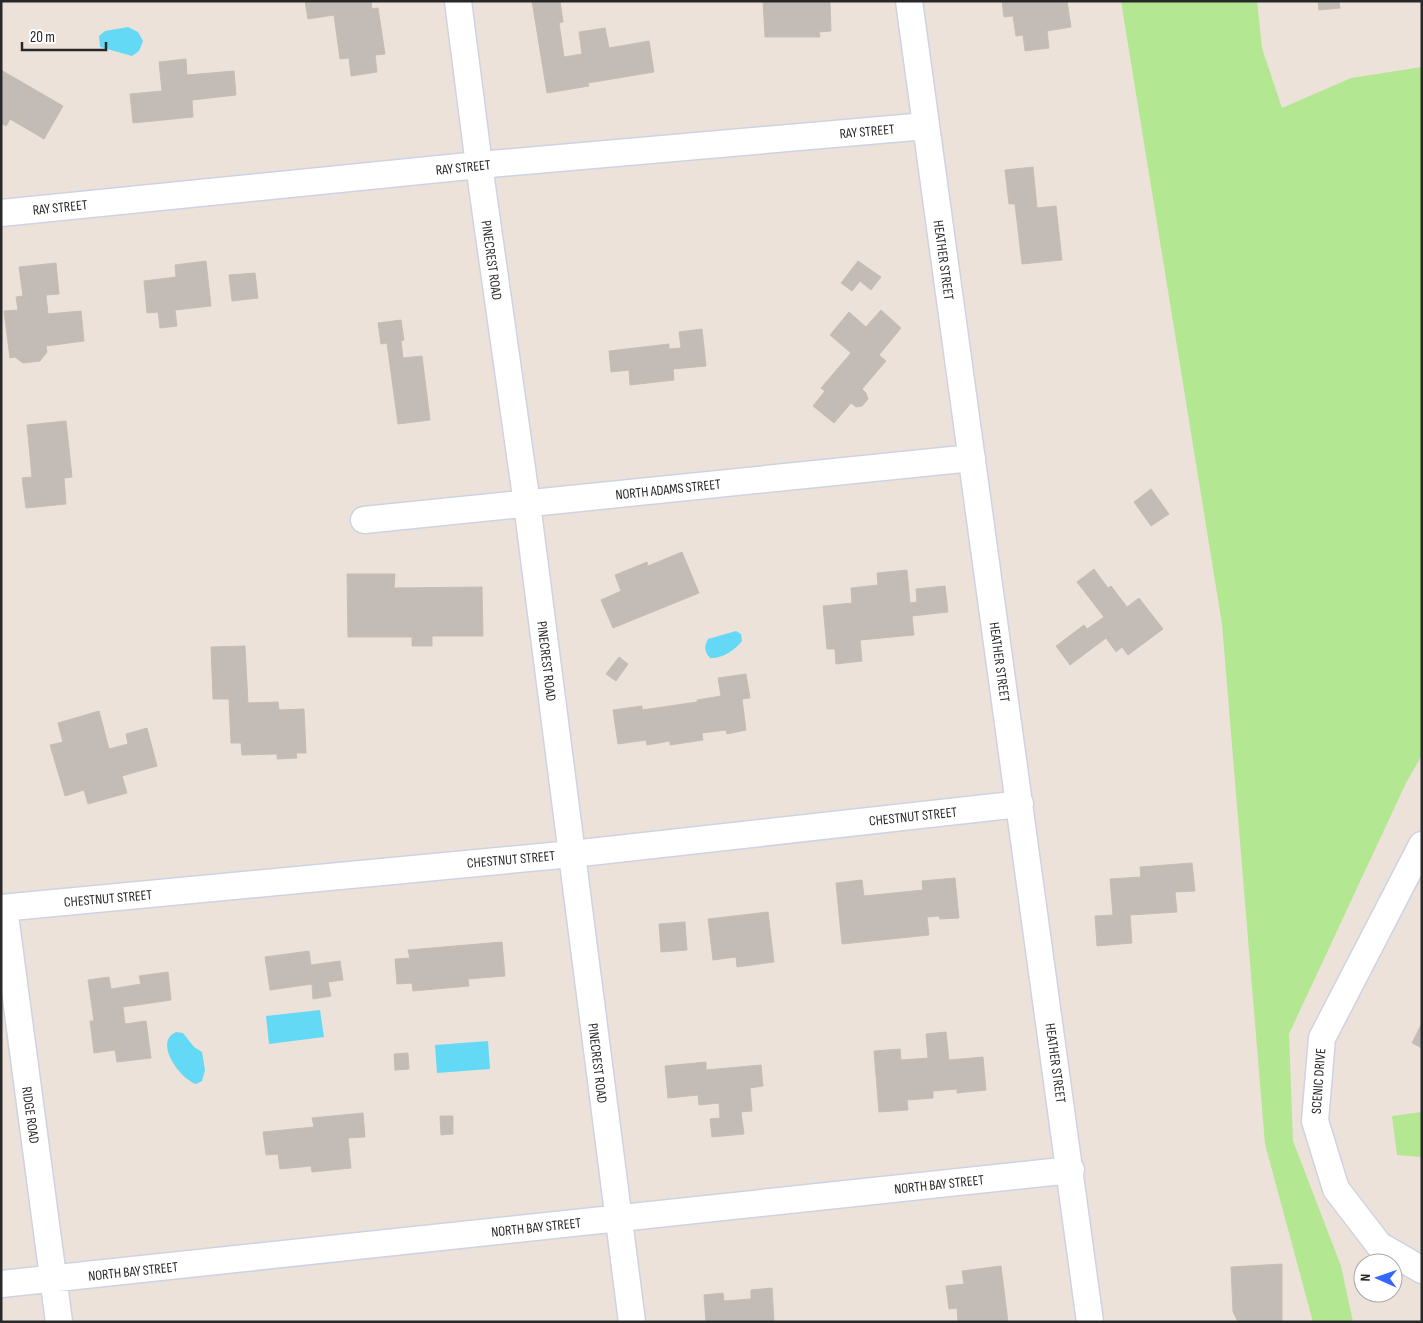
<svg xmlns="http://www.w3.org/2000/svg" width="1423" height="1323" viewBox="0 0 1423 1323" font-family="'Sofia Sans Condensed',sans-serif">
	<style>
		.green { fill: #b4e791 }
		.water { fill: #64d9f6 }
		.building { fill: #c3bcb6; stroke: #c7beb3 }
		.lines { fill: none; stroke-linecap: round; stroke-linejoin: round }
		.street-casing { stroke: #ced3e3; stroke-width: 29 }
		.street { stroke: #fff; stroke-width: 26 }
		.labels { text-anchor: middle; stroke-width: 4.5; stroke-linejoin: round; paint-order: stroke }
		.street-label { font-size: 14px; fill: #282828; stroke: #fff }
	</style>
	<rect width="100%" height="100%" fill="#ece2d9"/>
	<path class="green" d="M 1121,1 L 1257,1 L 1262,48 L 1282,108 L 1351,78 L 1422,67 L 1422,755 L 1406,783 L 1289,1034 L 1293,1141 L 1341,1266 L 1353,1322 L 1313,1322 L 1265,1144 L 1222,624 Z
		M 1422,1112 L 1422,1157 L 1397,1155 L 1392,1116 Z"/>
	<path class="water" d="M 128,27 L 138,32 L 143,41 L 139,51 L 132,56 L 100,47 L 99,36 L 105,31 Z
		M 736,631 L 741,634 L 742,641 C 735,650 722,659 710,658 C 704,651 704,647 708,639 Z
		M 320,1010 L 324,1037 L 269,1044 L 266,1016 Z
		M 176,1032 L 183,1033 L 194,1047 L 202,1052 L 205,1070 L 202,1081 L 196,1084 C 180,1079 153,1042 176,1032 Z
		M 488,1041 L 490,1069 L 437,1073 L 435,1045 Z"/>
	<path class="building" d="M 305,1 L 371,1 L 372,9 L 378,8 L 385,54 L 375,55 L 377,72 L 351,76 L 349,58 L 340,59 L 334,15 L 308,19 Z
		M 532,1 L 560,1 L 563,22 L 559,23 L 564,57 L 582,54 L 579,32 L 605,28 L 609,48 L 649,41 L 654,72 L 588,83 L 589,86 L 547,93 Z
		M 763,1 L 830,1 L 831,31 L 819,32 L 820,37 L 765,37 Z
		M 1002,1 L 1067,1 L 1071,27 L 1047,31 L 1049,48 L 1025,51 L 1023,35 L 1016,36 L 1013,16 L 1004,17 Z
		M 1318,1 L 1339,1 L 1340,8 L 1319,10 Z
		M 186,59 L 187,75 L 234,71 L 236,95 L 192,100 L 193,117 L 133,123 L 130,94 L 162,91 L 159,62 Z
		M 1,70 L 63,106 L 44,139 L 10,119 L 6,126 L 1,123 Z
		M 1033,167 L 1037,208 L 1056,206 L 1062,260 L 1022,264 L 1015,204 L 1009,204 L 1005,170 Z
		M 206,261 L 211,306 L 175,310 L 177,326 L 160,328 L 158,312 L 147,313 L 144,281 L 176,277 L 175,265 Z
		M 858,261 L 881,277 L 871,290 L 860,281 L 852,291 L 841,283 Z
		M 56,263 L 59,294 L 46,295 L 48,314 L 81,311 L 84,341 L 46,346 L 47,352 L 40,361 L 23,363 L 15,357 L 10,358 L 4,311 L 18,310 L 16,297 L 23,296 L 19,267 Z
		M 255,273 L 258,298 L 232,301 L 229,275 Z
		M 881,310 L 901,328 L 879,355 L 886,361 L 862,389 L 866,393 L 868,399 L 862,406 L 856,407 L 851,403 L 834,423 L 813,406 L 825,391 L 821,388 L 851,353 L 830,335 L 849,312 L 866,327 Z
		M 401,320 L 404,340 L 401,341 L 403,358 L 422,356 L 430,420 L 398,424 L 387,343 L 381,344 L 378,323 Z
		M 702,329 L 706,366 L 673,369 L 674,380 L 630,385 L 629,370 L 611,372 L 609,351 L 669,344 L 669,349 L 681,348 L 679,332 Z
		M 66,421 L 72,477 L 64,478 L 66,504 L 26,508 L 22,478 L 32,477 L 27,425 Z
		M 1151,489 L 1169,514 L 1151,526 L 1134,502 Z
		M 682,552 L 699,593 L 613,628 L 601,600 L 621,591 L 615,575 L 647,562 L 648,566 Z
		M 1094,569 L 1108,588 L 1111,586 L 1127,607 L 1139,598 L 1163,629 L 1128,655 L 1122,647 L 1116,652 L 1106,638 L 1070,665 L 1056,646 L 1084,625 L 1087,629 L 1104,617 L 1077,582 Z
		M 907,570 L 910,603 L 917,602 L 916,589 L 945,586 L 948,612 L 912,616 L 914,635 L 860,640 L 862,661 L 836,664 L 835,649 L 827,649 L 823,606 L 852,603 L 851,588 L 878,585 L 877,573 Z
		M 347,574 L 395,574 L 394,588 L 482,587 L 483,636 L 432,636 L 432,646 L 412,646 L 412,637 L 348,637 Z
		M 245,646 L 248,703 L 278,702 L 279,710 L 304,709 L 306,753 L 296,753 L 297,758 L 277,759 L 277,754 L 242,755 L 241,743 L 231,743 L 229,699 L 213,699 L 211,647 Z
		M 619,657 L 628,664 L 616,681 L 606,674 Z
		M 746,674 L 750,698 L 742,699 L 746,730 L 727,734 L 726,730 L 702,733 L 703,740 L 670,745 L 670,741 L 647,745 L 646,740 L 618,744 L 613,710 L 642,706 L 642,710 L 697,702 L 697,700 L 721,696 L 718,678 Z
		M 99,711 L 109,749 L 128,744 L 126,734 L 147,728 L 157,766 L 122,776 L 127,793 L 88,804 L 84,790 L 65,796 L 50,745 L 63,742 L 58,723 Z
		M 1192,863 L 1195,891 L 1175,892 L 1177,912 L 1130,915 L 1132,943 L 1097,946 L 1095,916 L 1113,915 L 1110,879 L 1141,877 L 1140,867 Z
		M 955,878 L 959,918 L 940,919 L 939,916 L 927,917 L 929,935 L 842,944 L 836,883 L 862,880 L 864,896 L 923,890 L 922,881 Z
		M 768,912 L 774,962 L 737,967 L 736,957 L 713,960 L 708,919 Z
		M 685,922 L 687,950 L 661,952 L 659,924 Z
		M 502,942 L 505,976 L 468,979 L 469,986 L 413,991 L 412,983 L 397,984 L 395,959 L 410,958 L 408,950 Z
		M 309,951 L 311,965 L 340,961 L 343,980 L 328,982 L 331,996 L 313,999 L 312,984 L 270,990 L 265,957 Z
		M 168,972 L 171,1000 L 123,1007 L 125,1024 L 146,1021 L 151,1058 L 117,1062 L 115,1050 L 94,1053 L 90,1021 L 94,1021 L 88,980 L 109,977 L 111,989 L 141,984 L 139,976 Z
		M 1422,1023 L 1422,1048 L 1412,1043 Z
		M 946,1032 L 949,1060 L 983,1057 L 986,1090 L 957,1093 L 957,1089 L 933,1091 L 933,1098 L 907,1100 L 908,1110 L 879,1112 L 874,1051 L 900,1049 L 901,1060 L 928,1058 L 926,1034 Z
		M 408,1053 L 409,1069 L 395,1070 L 394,1054 Z
		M 706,1062 L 706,1070 L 761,1065 L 763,1086 L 750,1088 L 752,1111 L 741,1112 L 744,1134 L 712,1137 L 710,1119 L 720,1118 L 719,1103 L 699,1105 L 698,1095 L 668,1098 L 665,1066 Z
		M 363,1113 L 365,1137 L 348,1138 L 351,1168 L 312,1172 L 311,1166 L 280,1169 L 278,1154 L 266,1155 L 263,1132 L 314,1127 L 312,1118 Z
		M 440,1116 L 453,1116 L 453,1134 L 441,1135 Z
		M 1282,1264 L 1282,1322 L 1238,1322 L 1233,1312 L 1231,1267 Z
		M 1001,1266 L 1008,1322 L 958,1322 L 957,1308 L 949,1309 L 946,1286 L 964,1284 L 962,1271 Z
		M 772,1288 L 774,1322 L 706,1322 L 704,1295 L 723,1293 L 724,1301 L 751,1299 L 751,1290 Z"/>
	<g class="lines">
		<g class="street-casing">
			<path id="street" d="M 458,1 L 479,165 L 527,504 L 632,1322
				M 909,1 L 1090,1322
				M 1,213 L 479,165 L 926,126
				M 364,520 L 972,458
				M 1422,845 L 1322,1038 L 1315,1121 L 1336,1189 L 1379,1245 L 1422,1270
				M 1,908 L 572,854 L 1020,804
				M 4,908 L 59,1322
				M 1,1284 L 1071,1170"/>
		</g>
		<use href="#street" class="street"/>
	</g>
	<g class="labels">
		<g class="street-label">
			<text transform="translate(867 131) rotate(-5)" y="5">RAY STREET</text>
			<text transform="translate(463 167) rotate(-6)" y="5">RAY STREET</text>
			<text transform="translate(60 207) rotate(-6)" y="5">RAY STREET</text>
			<text transform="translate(492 260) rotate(82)" y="5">PINECREST ROAD</text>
			<text transform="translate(944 260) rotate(82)" y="5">HEATHER STREET</text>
			<text transform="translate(668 489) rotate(-6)" y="5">NORTH ADAMS STREET</text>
			<text transform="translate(547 661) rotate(83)" y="5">PINECREST ROAD</text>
			<text transform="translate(1000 662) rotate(82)" y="5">HEATHER STREET</text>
			<text transform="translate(913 816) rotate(-6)" y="5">CHESTNUT STREET</text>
			<text transform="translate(511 859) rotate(-5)" y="5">CHESTNUT STREET</text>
			<text transform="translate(108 898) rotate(-5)" y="5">CHESTNUT STREET</text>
			<text transform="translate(598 1063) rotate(83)" y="5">PINECREST ROAD</text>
			<text transform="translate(1056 1063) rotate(82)" y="5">HEATHER STREET</text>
			<text transform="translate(1318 1081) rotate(-86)" y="5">SCENIC DRIVE</text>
			<text transform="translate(31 1115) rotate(82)" y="5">RIDGE ROAD</text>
			<text transform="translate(939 1184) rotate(-6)" y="5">NORTH BAY STREET</text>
			<text transform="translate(536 1227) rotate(-6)" y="5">NORTH BAY STREET</text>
			<text transform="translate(133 1271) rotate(-6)" y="5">NORTH BAY STREET</text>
		</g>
	</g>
	<rect width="1423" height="1323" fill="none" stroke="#282828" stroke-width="5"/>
	<g transform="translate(1378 1278) rotate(272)"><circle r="24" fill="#ffffff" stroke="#a9a9a9"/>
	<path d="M0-4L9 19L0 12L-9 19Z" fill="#3367ff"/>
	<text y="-8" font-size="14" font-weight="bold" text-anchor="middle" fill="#282828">N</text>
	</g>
	<path d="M22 42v8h84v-8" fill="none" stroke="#282828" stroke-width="2.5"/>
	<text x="30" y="42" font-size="15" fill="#282828" stroke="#ffffff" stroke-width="4" paint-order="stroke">20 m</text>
</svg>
